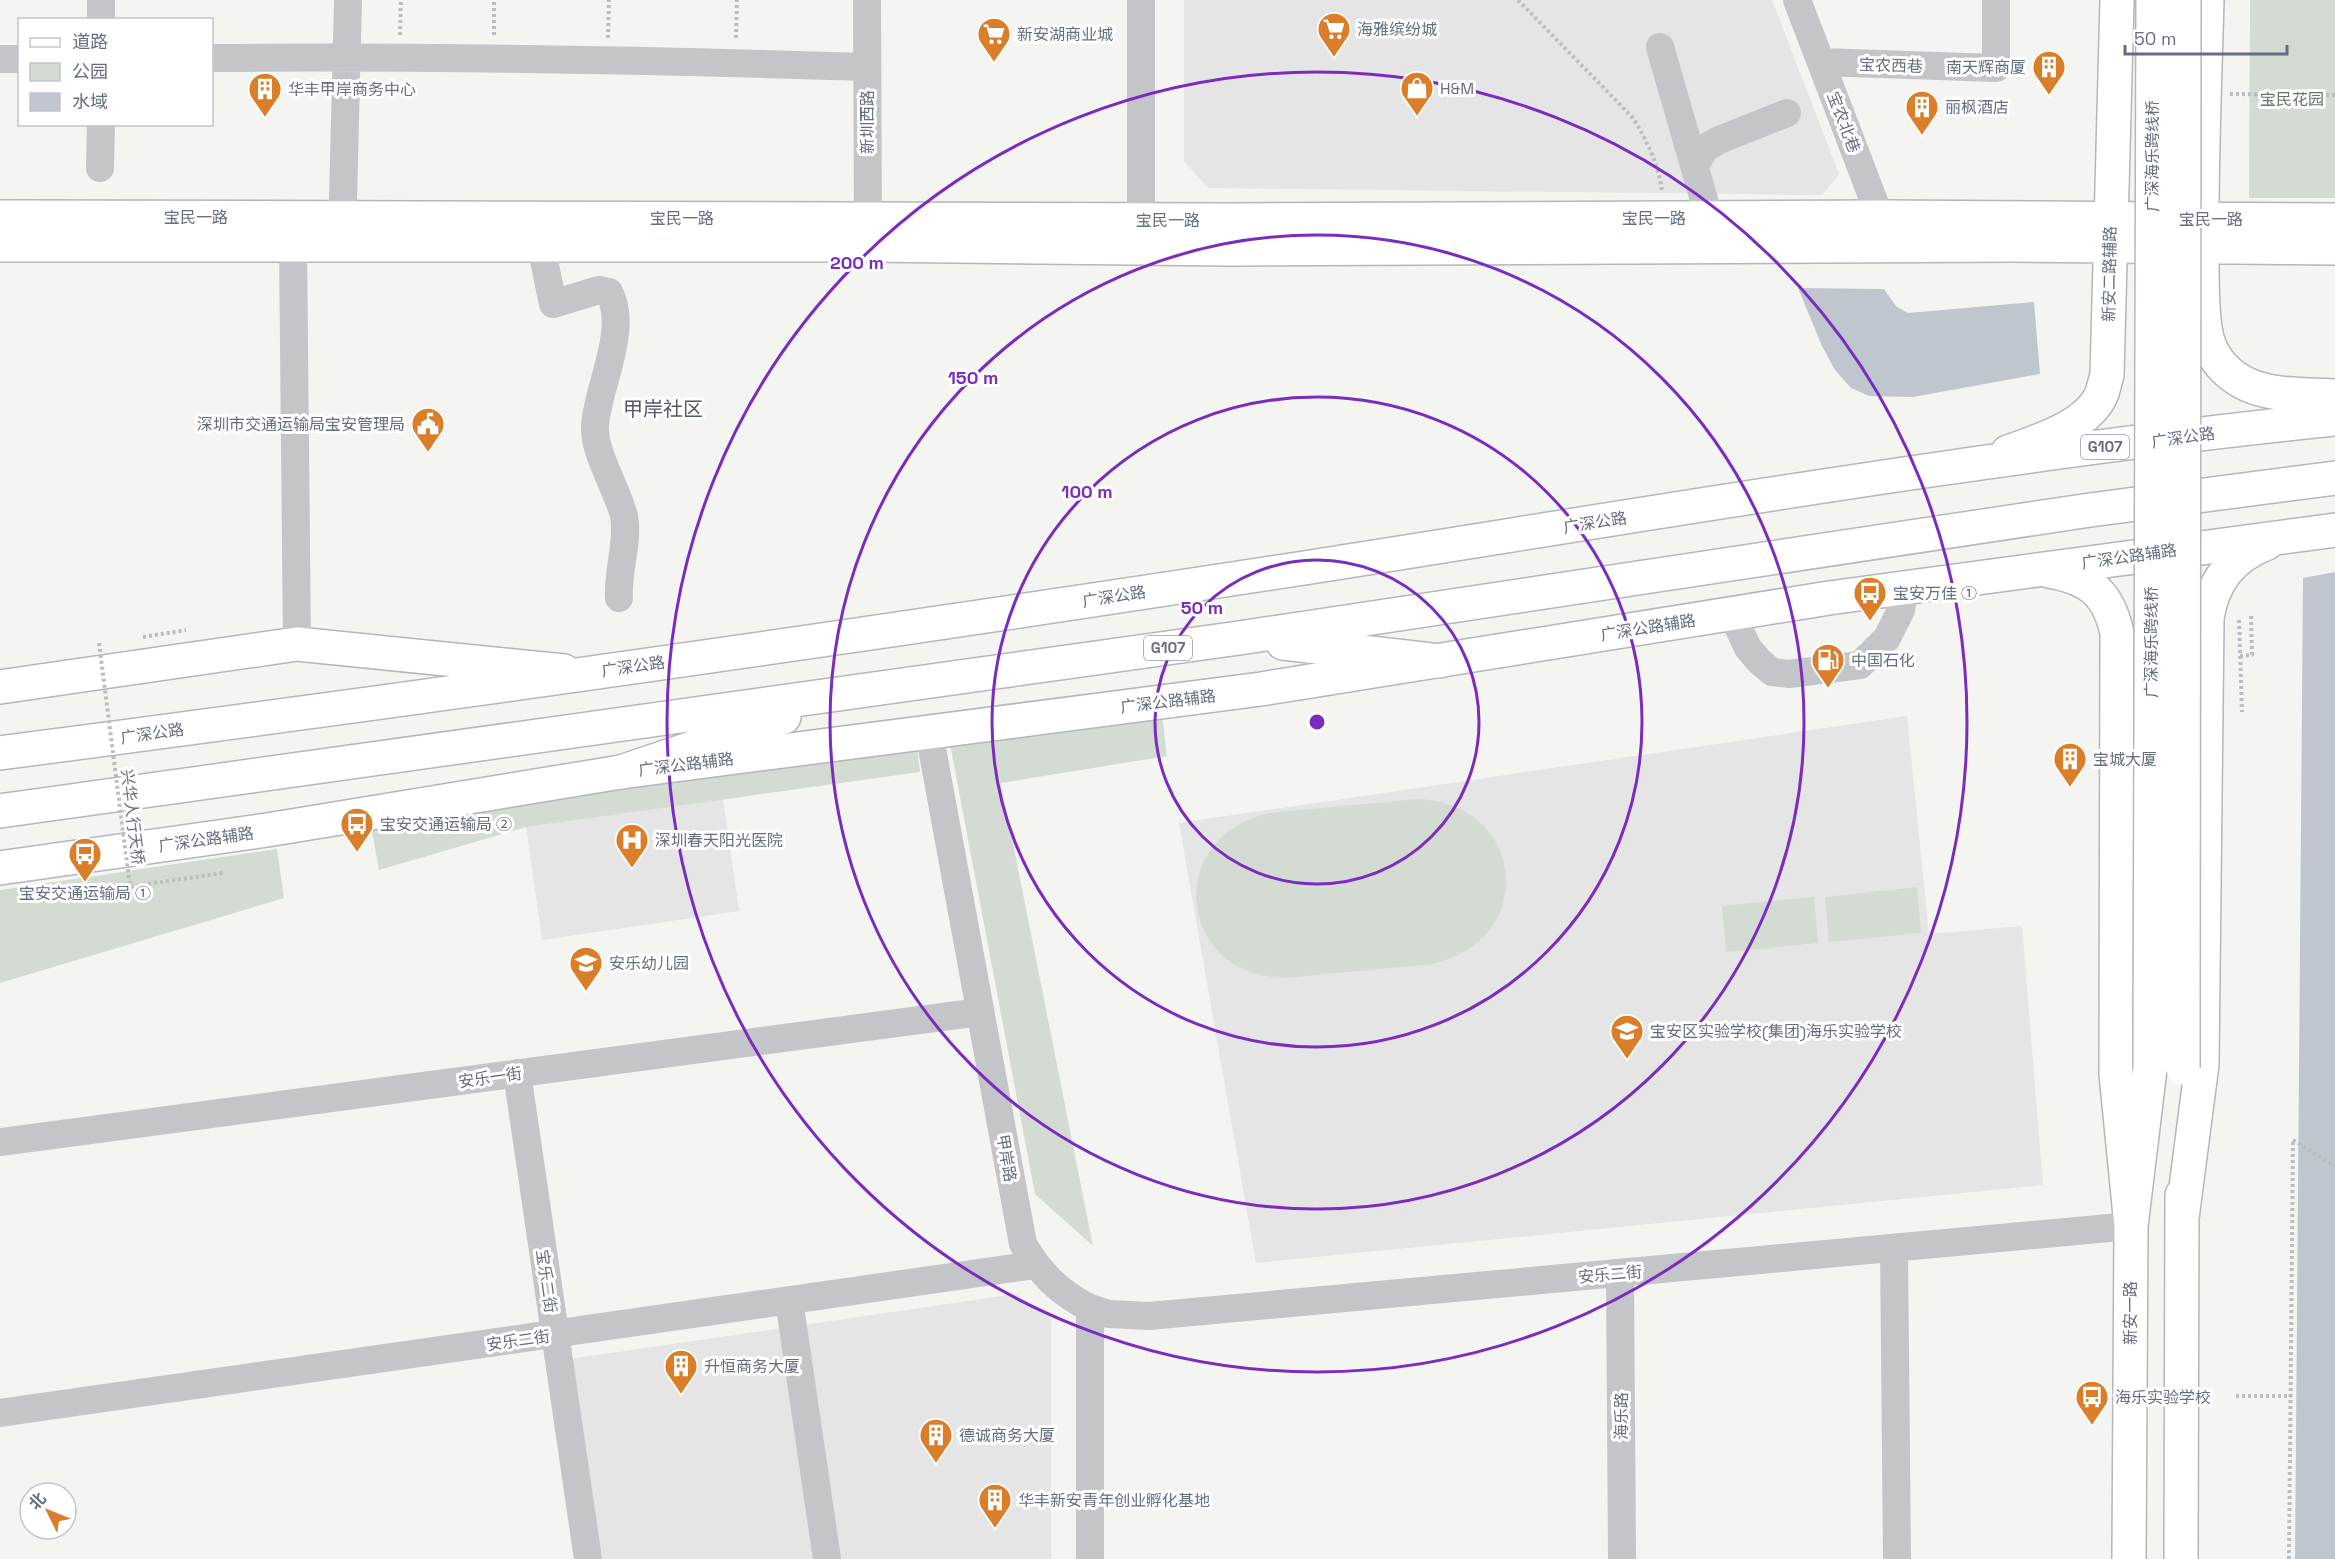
<svg xmlns="http://www.w3.org/2000/svg" width="2335" height="1559" viewBox="0 0 2335 1559" font-family="'Space Grotesk','Noto Sans SC',sans-serif">
	<style>
		.built { fill: #e4e5e4 }
		.green { fill: #d4dbd2 }
		.water { fill: #bfc6cd }
		.lines { fill: none; stroke-linecap: round; stroke-linejoin: round }
		.major-casing { stroke: #b3b6bb; stroke-width: 36 }
		.highway-casing { stroke: #b5b7bb; stroke-width: 36 }
		.path { stroke: #bcbdc0; stroke-width: 4; stroke-dasharray: 3 3; stroke-linecap: butt }
		.minor { stroke: #c3c5c9; stroke-width: 28 }
		.major { stroke: #fff; stroke-width: 33 }
		.highway { stroke: #fff; stroke-width: 33 }
		.major-bridge-casing { stroke: #b3b6bb; stroke-width: 36; stroke-linecap: butt }
		.path-bridge { stroke: #bcbdc0; stroke-width: 4; stroke-dasharray: 3 3; stroke-linecap: butt }
		.major-bridge { stroke: #fff; stroke-width: 33 }
		.ring { fill: none; stroke: #7b2cbf; stroke-width: 3 }
		.labels { text-anchor: middle; stroke-width: 6; stroke-linejoin: round; paint-order: stroke }
		.shield { fill: #fff; stroke: #939aa7; stroke-width: 1.5 }
		.shield-label { font-size: 15px; font-weight: bold; fill: #656e81 }
		.poi-label { font-size: 16px; fill: #656e81; stroke: #fff; text-anchor: start }
		.street-label { font-size: 16px; fill: #656e81; stroke: #fff }
		.park-label { font-size: 16px; fill: #637864; stroke: #fff }
		.quarter-label { font-size: 20px; fill: #525966; stroke: #fff }
		.centre { fill: #7b2cbf; stroke: #fff; stroke-width: 3 }
		.ring-label { font-size: 18px; text-anchor: middle; font-weight: bold; fill: #7b2cbf; stroke: #fff; stroke-width: 6; stroke-linejoin: round; paint-order: stroke }
	</style>
	<rect width="100%" height="100%" fill="#f4f5f1"/>
	<path class="built" d="M 1184,0 L 1772,0 L 1839,174 L 1822,195 L 1208,188 L 1184,161 Z
		M 1907,716 L 1929,934 L 2022,926 L 2043,1185 L 1256,1263 L 1179,823 Z
		M 723,799 L 739,911 L 542,940 L 526,827 Z
		M 1016,1294 L 1051,1318 L 1051,1559 L 598,1559 L 570,1359 Z"/>
	<path class="green" d="M 2250,0 L 2335,0 L 2335,198 L 2249,198 Z
		M 1162,714 L 1167,756 L 1001,783 L 1093,1246 L 1035,1194 L 950,744 Z
		M 917,747 L 920,772 L 526,827 L 379,870 L 372,831 L 628,787 Z
		M 1417,799 C 1527,803 1539,940 1432,964 L 1285,978 C 1175,975 1164,836 1270,813 Z
		M 277,849 L 284,898 L 0,983 L 0,890 Z
		M 1917,887 L 1921,933 L 1829,942 L 1825,897 Z
		M 1814,897 L 1818,943 L 1726,952 L 1722,906 Z"/>
	<path class="water" d="M 1798,288 L 1884,289 L 1896,306 L 1908,313 L 2034,302 L 2040,374 L 1913,397 L 1869,396 L 1851,388 L 1835,370 L 1822,346 Z
		M 2335,572 L 2335,1559 L 2295,1559 L 2303,578 Z"/>
	<g class="lines">
		<g class="major-casing">
			<path id="major" d="M 2207,0 C 2205,73 2202,146 2202,218 C 2203,254 2200,292 2205,328 C 2207,343 2213,357 2224,368 C 2252,398 2297,394 2335,396
				M 0,217 L 1231,220 L 1880,217 L 2335,220
				M 0,245 L 868,245 L 1231,249 L 2013,245 L 2335,248
				M 2008,452 C 2038,441 2089,426 2102,393 C 2104,387 2105,381 2107,375 L 2117,0
				M 2049,571 C 2089,578 2108,592 2117,633 L 2116,1074 L 2131,1226
				M 0,687 L 297,644 L 564,671
				M 0,868 L 267,830 L 621,772 L 1261,689 L 1829,598 L 2335,530
				M 2182,1218 L 2202,1064 L 2207,618 C 2213,581 2231,557 2267,543
				M 2129,1559 L 2131,1226 L 2150,1069
				M 2181,1559 L 2182,1195"/>
		</g>
		<g class="highway-casing">
			<path id="highway" d="M 1283,643 L 1440,661
				M 0,753 C 431,697 861,636 1291,570 C 1638,516 1985,455 2335,419
				M 621,772 L 784,717
				M 0,811 L 1239,638 L 2090,510 L 2335,478"/>
		</g>
		<path class="path" d="M 1518,0 L 1633,118 C 1647,141 1659,165 1662,192
			M 400,35 L 401,0
			M 494,35 L 494,0
			M 608,38 L 609,0
			M 736,38 L 737,0
			M 2230,94 L 2335,95
			M 2239,620 L 2242,712
			M 143,637 L 186,630
			M 2240,656 L 2252,655 L 2251,614
			M 71,895 L 223,873
			M 2293,1140 L 2335,1166
			M 2236,1396 L 2291,1396
			M 2289,1559 L 2293,1140"/>
		<path class="minor" d="M 101,0 L 101,20
			M 867,0 L 868,240
			M 1141,0 L 1141,220
			M 1797,0 L 1880,217 L 1882,238
			M 1660,47 L 1709,217
			M 212,58 C 430,56 649,60 867,67
			M 0,59 L 20,59
			M 1821,62 L 1996,68 L 1996,0
			M 1695,166 L 1705,148 L 1719,140 L 1787,113
			M 100,168 L 101,124
			M 342,241 L 348,0
			M 293,246 L 297,644
			M 541,246 L 553,304 L 599,290 L 609,292 C 629,329 598,386 595,425 C 593,452 617,488 624,516 C 629,541 617,572 619,598
			M 1732,614 L 1748,648 L 1759,661 L 1772,672 L 1789,674 L 1860,665 L 1887,638 L 1901,610 L 1905,587
			M 929,732 L 1023,1244 C 1040,1273 1059,1293 1090,1308 L 1090,1559
			M 517,1073 L 588,1559
			M 0,1142 L 980,1012
			M 1894,1248 L 1897,1559
			M 1620,1273 L 1622,1559
			M 789,1300 L 827,1559
			M 1090,1308 L 1109,1314 L 1149,1316 L 2131,1226
			M 0,1413 L 1035,1265"/>
		<use href="#major" class="major"/>
		<use href="#highway" class="highway"/>
		<g class="major-bridge-casing">
			<path id="major-bridge" d="M 2183,1068 L 2184,0
				M 2150,1069 L 2153,0"/>
		</g>
		<path class="path-bridge" d="M 99,643 L 130,886"/>
		<use href="#major-bridge" class="major-bridge"/>
	</g>
	<g class="ring">
		<circle cx="1317" cy="722" r="162"/>
		<circle cx="1317" cy="722" r="325"/>
		<circle cx="1317" cy="722" r="487"/>
		<circle cx="1317" cy="722" r="650"/>
	</g>
	<defs>
		<g id="supermarket-pin" transform="scale(1.725)"><path d="M0 17L-7.5 6A9.5 9.5 0 1 1 7.5 6Z" fill="#db7e2a" stroke="#fff"/><path d="M-6-5.5h2.5l.6 2H6L4.5 2H-2.5L-4.4-4H-6ZM-1.5 3.2a1.3 1.3 0 1 0 .1 0ZM3 3.2a1.3 1.3 0 1 0 .1 0Z" fill="#fff"/></g>
		<g id="building-pin" transform="scale(1.725)"><path d="M0 17L-7.5 6A9.5 9.5 0 1 1 7.5 6Z" fill="#db7e2a" stroke="#fff"/><path d="M-4-6H4V6H1V3H-1V6H-4ZM-2.5-4.3h1.7v1.8h-1.7ZM.8-4.3h1.7v1.8H.8ZM-2.5-1h1.7V.8h-1.7ZM.8-1h1.7V.8H.8Z" fill="#fff"/></g>
		<g id="shop-pin" transform="scale(1.725)"><path d="M0 17L-7.5 6A9.5 9.5 0 1 1 7.5 6Z" fill="#db7e2a" stroke="#fff"/><path d="M-5-2.5h2.3a2.7 3.5 0 0 1 5.4 0H5L5.5 6h-11ZM-1.5-2.5h3a1.5 2.3 0 0 0-3 0Z" fill="#fff"/></g>
		<g id="civic-pin" transform="scale(1.725)"><path d="M0 17L-7.5 6A9.5 9.5 0 1 1 7.5 6Z" fill="#db7e2a" stroke="#fff"/><path d="M-.6-6.5H3V-4.5H.6V-3L4-1V1h2V6H-6V1h2V-1L-.6-3ZM-1.2 2.5V6h2.4V2.5Z" fill="#fff"/></g>
		<g id="bus-pin" transform="scale(1.725)"><path d="M0 17L-7.5 6A9.5 9.5 0 1 1 7.5 6Z" fill="#db7e2a" stroke="#fff"/><path d="M-5-6H5V4H4V6H2V4H-2V6H-4V4H-5ZM-3.5-4V0h7V-4ZM-3.5 1.2v1.5H-2V1.2ZM2 1.2v1.5H3.5V1.2Z" fill="#fff"/></g>
		<g id="fuel-pin" transform="scale(1.725)"><path d="M0 17L-7.5 6A9.5 9.5 0 1 1 7.5 6Z" fill="#db7e2a" stroke="#fff"/><path d="M-5.5-6h7V0h2V4h1.3V-2.5L3-4.5l.8-.8L6-3V5H2.5V1h-1V6h-7ZM-4.2-4.7v3.2H.2V-4.7Z" fill="#fff"/></g>
		<g id="hospital-pin" transform="scale(1.725)"><path d="M0 17L-7.5 6A9.5 9.5 0 1 1 7.5 6Z" fill="#db7e2a" stroke="#fff"/><path d="M-5-5h3v3.5h4V-5h3V5h-3V1.5h-4V5h-3Z" fill="#fff"/></g>
		<g id="school-pin" transform="scale(1.725)"><path d="M0 17L-7.5 6A9.5 9.5 0 1 1 7.5 6Z" fill="#db7e2a" stroke="#fff"/><path d="M0-5L7-2L0 1L-7-2ZM-4 1L0 2.5L4 1V4Q0 6-4 4Z" fill="#fff"/></g>
	</defs>
	<g fill-rule="evenodd">
		<use href="#supermarket-pin" x="1334" y="29"/>
		<use href="#supermarket-pin" x="994" y="34"/>
		<use href="#building-pin" x="2049" y="67"/>
		<use href="#shop-pin" x="1417" y="88"/>
		<use href="#building-pin" x="265" y="89"/>
		<use href="#building-pin" x="1922" y="107"/>
		<use href="#civic-pin" x="428" y="424"/>
		<use href="#bus-pin" x="1870" y="593"/>
		<use href="#fuel-pin" x="1828" y="660"/>
		<use href="#building-pin" x="2070" y="759"/>
		<use href="#bus-pin" x="357" y="824"/>
		<use href="#hospital-pin" x="632" y="840"/>
		<use href="#bus-pin" x="85" y="854"/>
		<use href="#school-pin" x="586" y="963"/>
		<use href="#school-pin" x="1627" y="1031"/>
		<use href="#building-pin" x="681" y="1366"/>
		<use href="#bus-pin" x="2092" y="1397"/>
		<use href="#building-pin" x="936" y="1435"/>
		<use href="#building-pin" x="995" y="1500"/>
	</g>
	<g class="labels">
		<g class="shield">
			<rect x="2081" y="435" width="48" height="24" rx="4.5"/>
			<rect x="1144" y="636" width="48" height="24" rx="4.5"/>
		</g>
		<g class="shield-label">
			<text x="2105" y="452">G107</text>
			<text x="1168" y="653">G107</text>
		</g>
		<g class="poi-label">
			<text x="1357" y="35">海雅缤纷城</text>
			<text x="1017" y="40">新安湖商业城</text>
			<text x="2026" y="73" text-anchor="end">南天辉商厦</text>
			<text x="1440" y="94">H&amp;M</text>
			<text x="288" y="95">华丰甲岸商务中心</text>
			<text x="1945" y="113">丽枫酒店</text>
			<text x="405" y="430" text-anchor="end">深圳市交通运输局宝安管理局</text>
			<text x="1893" y="599">宝安万佳 ①</text>
			<text x="1851" y="666">中国石化</text>
			<text x="2093" y="765">宝城大厦</text>
			<text x="380" y="830">宝安交通运输局 ②</text>
			<text x="655" y="846">深圳春天阳光医院</text>
			<text x="85" y="899" text-anchor="middle">宝安交通运输局 ①</text>
			<text x="609" y="969">安乐幼儿园</text>
			<text x="1650" y="1037">宝安区实验学校(集团)海乐实验学校</text>
			<text x="704" y="1372">升恒商务大厦</text>
			<text x="2115" y="1403">海乐实验学校</text>
			<text x="959" y="1441">德诚商务大厦</text>
			<text x="1018" y="1506">华丰新安青年创业孵化基地</text>
		</g>
		<g class="street-label">
			<text transform="translate(1891 65) rotate(2)" y="6">宝农西巷</text>
			<text transform="translate(867 122) rotate(-90)" y="6">新圳西路</text>
			<text transform="translate(1844 122) rotate(69)" y="6">宝农北巷</text>
			<text transform="translate(2152 156) rotate(-90)" y="6">广深海乐跨线桥</text>
			<text x="196" y="223">宝民一路</text>
			<text x="682" y="224">宝民一路</text>
			<text x="1654" y="224">宝民一路</text>
			<text x="2211" y="225">宝民一路</text>
			<text x="1168" y="226">宝民一路</text>
			<text transform="translate(2109 274) rotate(-89)" y="6">新安二路辅路</text>
			<text transform="translate(2183 437) rotate(-8)" y="6">广深公路</text>
			<text transform="translate(1595 522) rotate(-9)" y="6">广深公路</text>
			<text transform="translate(2129 556) rotate(-8)" y="6">广深公路辅路</text>
			<text transform="translate(1114 596) rotate(-9)" y="6">广深公路</text>
			<text transform="translate(1648 627) rotate(-9)" y="6">广深公路辅路</text>
			<text transform="translate(2151 642) rotate(-90)" y="6">广深海乐跨线桥</text>
			<text transform="translate(633 666) rotate(-8)" y="6">广深公路</text>
			<text transform="translate(1168 701) rotate(-7)" y="6">广深公路辅路</text>
			<text transform="translate(152 733) rotate(-8)" y="6">广深公路</text>
			<text transform="translate(686 764) rotate(-7)" y="6">广深公路辅路</text>
			<text transform="translate(133 817) rotate(83)" y="6">兴华人行天桥</text>
			<text transform="translate(206 839) rotate(-8)" y="6">广深公路辅路</text>
			<text transform="translate(490 1077) rotate(-8)" y="6">安乐一街</text>
			<text transform="translate(1007 1158) rotate(80)" y="6">甲岸路</text>
			<text transform="translate(1610 1274) rotate(-5)" y="6">安乐二街</text>
			<text transform="translate(547 1281) rotate(82)" y="6">宝乐二街</text>
			<text transform="translate(2130 1313) rotate(-90)" y="6">新安一路</text>
			<text transform="translate(518 1340) rotate(-8)" y="6">安乐二街</text>
			<text transform="translate(1621 1416) rotate(-90)" y="6">海乐路</text>
		</g>
		<g class="park-label">
			<text x="2292" y="105">宝民花园</text>
		</g>
		<g class="quarter-label">
			<text x="663" y="416">甲岸社区</text>
		</g>
	</g>
	<circle cx="1317" cy="722" r="9" class="centre"/>
	<g class="ring-label">
		<text x="857" y="269">200 m</text>
		<text x="973" y="384">150 m</text>
		<text x="1087" y="498">100 m</text>
		<text x="1202" y="614">50 m</text>
	</g>
	<rect x="18" y="18" width="195" height="108" fill="#ffffff" stroke="#c1c5cd" stroke-width="1.5"/>
	<rect x="30" y="38" width="30" height="9" fill="#ffffff" stroke="#c1c5cd" stroke-width="1.5"/>
	<text x="72" y="48" font-size="18" fill="#656e81">道路</text>
	<rect x="30" y="63" width="30" height="18" fill="#d4dbd2" stroke="#c1c5cd" stroke-width="1.5"/>
	<text x="72" y="78" font-size="18" fill="#656e81">公园</text>
	<rect x="30" y="93" width="30" height="18" fill="#bfc6cd" stroke="#c1c5cd" stroke-width="1.5"/>
	<text x="72" y="108" font-size="18" fill="#656e81">水域</text>
	<g transform="translate(48 1511) rotate(313)"><circle r="28" fill="#ffffff" stroke="#c1c5cd" stroke-width="1.5"/>
	<path d="M0-4.5L10 22L0 15L-10 22Z" fill="#db7e2a"/>
	<text y="-9" font-size="16" font-weight="bold" text-anchor="middle" fill="#656e81">北</text>
	</g>
	<path d="M2125 45v9h162v-9" fill="none" stroke="#656e81" stroke-width="3"/>
	<text x="2134" y="45" font-size="18" fill="#656e81" stroke="#ffffff" stroke-width="4.5" paint-order="stroke">50 m</text>
</svg>
